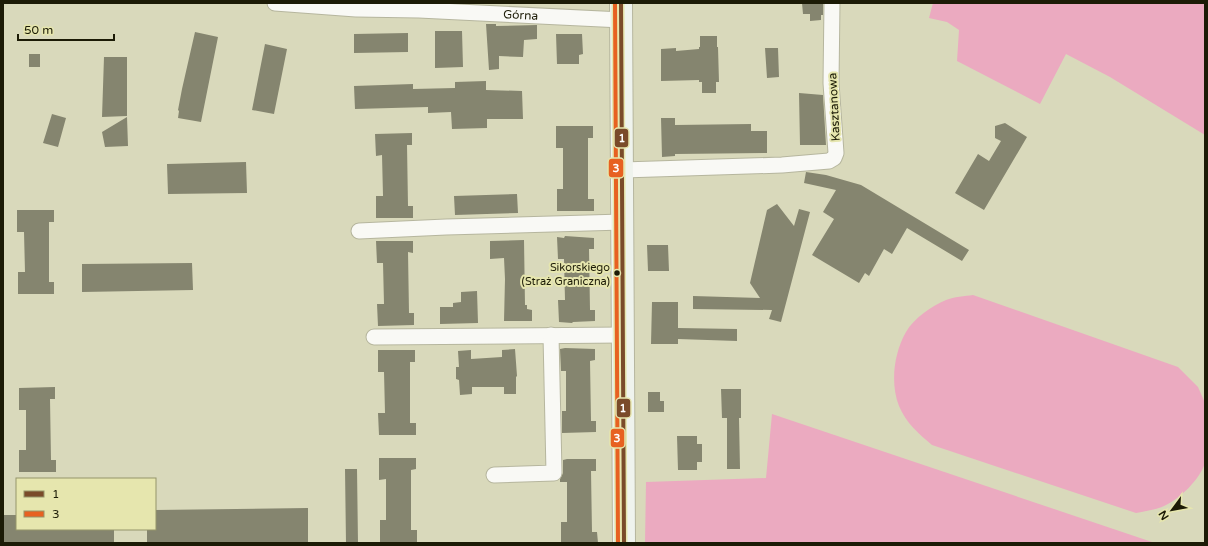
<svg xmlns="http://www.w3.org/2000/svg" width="1208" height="546" viewBox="0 0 1208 546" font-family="'Varela Round',sans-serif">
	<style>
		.green { fill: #ebaac0 }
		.building { fill: #85856f }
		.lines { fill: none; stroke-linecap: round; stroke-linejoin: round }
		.minor-casing { stroke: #b6b69e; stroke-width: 17 }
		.secondary-casing { stroke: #b6b69e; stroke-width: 24 }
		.minor { stroke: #f9f9f5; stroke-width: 15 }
		.secondary { stroke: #eff3ed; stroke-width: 22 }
		.bus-1-casing { stroke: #e6e6ae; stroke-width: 7 }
		.bus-2-casing { stroke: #e6e6ae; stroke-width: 7 }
		.bus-1 { stroke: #7a4b2a; stroke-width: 4 }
		.bus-2 { stroke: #e76121; stroke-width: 4 }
		.bus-dot { fill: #1c1b06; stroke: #e6e6ae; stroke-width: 1.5 }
		.labels { text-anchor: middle; stroke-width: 4; stroke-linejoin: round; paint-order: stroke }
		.bus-label { font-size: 11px; fill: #1c1b06; stroke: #e6e6ae; text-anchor: end }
		.street-label { font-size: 12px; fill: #1c1b06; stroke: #e6e6ae }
		.line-badge { stroke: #e6e6ae; stroke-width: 1.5 }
		.badge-label { font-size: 11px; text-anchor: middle; font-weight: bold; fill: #fff }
	</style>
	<rect width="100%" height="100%" fill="#d9d9bb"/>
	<path class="green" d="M 933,3 L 1205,3 L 1205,135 L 1110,77 L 1066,54 L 1040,104 L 957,61 L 959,30 L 947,22 L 929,18 Z
		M 973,295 L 1178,367 L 1198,387 L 1205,403 L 1205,463 C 1200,479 1180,499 1164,506 C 1156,510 1145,511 1136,513 L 932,445 C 919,434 906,423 899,406 C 890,383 894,353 906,332 C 914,318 932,306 946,300 C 954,297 965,296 973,295 Z
		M 772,414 L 1155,543 L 645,543 L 646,482 L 766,478 Z"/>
	<path class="building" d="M 802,3 L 823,3 L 823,15 L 821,15 L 821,20 L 810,21 L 810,14 L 803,14 Z
		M 486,24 L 496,24 L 496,26 L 537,25 L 537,39 L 524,40 L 523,57 L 499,56 L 499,69 L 489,70 Z
		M 435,31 L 462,31 L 463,67 L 435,68 Z
		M 195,32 L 218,37 L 201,122 L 178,118 L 179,111 L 178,110 L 182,89 Z
		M 408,33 L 408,52 L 354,53 L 354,34 Z
		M 556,34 L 582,34 L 583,54 L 579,55 L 579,64 L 557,64 Z
		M 700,36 L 717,36 L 717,47 L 718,47 L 719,82 L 716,82 L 716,93 L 702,93 L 702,82 L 699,82 L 699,80 L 661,81 L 661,49 L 676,48 L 676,51 L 699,49 L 699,47 L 700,47 Z
		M 265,44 L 287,49 L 274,114 L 252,110 Z
		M 765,48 L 778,48 L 779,77 L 767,78 Z
		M 29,54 L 40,54 L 40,67 L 29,67 Z
		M 104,57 L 127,57 L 127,116 L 102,117 Z
		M 486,81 L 486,90 L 522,91 L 523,119 L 487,119 L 487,128 L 452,129 L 451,112 L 428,113 L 428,107 L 355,109 L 354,86 L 413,84 L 413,89 L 455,88 L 455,82 Z
		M 799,93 L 823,95 L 826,145 L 800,145 Z
		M 52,114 L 66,118 L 58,147 L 43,143 Z
		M 127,117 L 128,146 L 105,147 L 102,132 Z
		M 661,118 L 675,118 L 675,125 L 751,124 L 751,131 L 767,131 L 767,153 L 675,154 L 675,156 L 662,157 Z
		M 1005,123 L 1027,137 L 984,210 L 955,193 L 978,154 L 989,161 L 1001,141 L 995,138 L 995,126 Z
		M 556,126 L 593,126 L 593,138 L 588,138 L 588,199 L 594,199 L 594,211 L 557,211 L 557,189 L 563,189 L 563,148 L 556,148 Z
		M 412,133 L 412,145 L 407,145 L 408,206 L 413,206 L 413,218 L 376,218 L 376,196 L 383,196 L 382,155 L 376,156 L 375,134 Z
		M 246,162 L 247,193 L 168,194 L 167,164 Z
		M 806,172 L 826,175 L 861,185 L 969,250 L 962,261 L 907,228 L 892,254 L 884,249 L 869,276 L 865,273 L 859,283 L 812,255 L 834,219 L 823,212 L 836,190 L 804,183 Z
		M 517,194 L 518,213 L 455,215 L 454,196 Z
		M 777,204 L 794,226 L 799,209 L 810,212 L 781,322 L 769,319 L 772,310 L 693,309 L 693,296 L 760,298 L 750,283 L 767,210 Z
		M 17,210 L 54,210 L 54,222 L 49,222 L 49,282 L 54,282 L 54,294 L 18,294 L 18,272 L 25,272 L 24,232 L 17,232 Z
		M 565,236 L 594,238 L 594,249 L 589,249 L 590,310 L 595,310 L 595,321 L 573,322 L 572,323 L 559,322 L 558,300 L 565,300 L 564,259 L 558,259 L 557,237 L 564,238 Z
		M 524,240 L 525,305 L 527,305 L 527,309 L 532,310 L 532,321 L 504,321 L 505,279 L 504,258 L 490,259 L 490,241 Z
		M 376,241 L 413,241 L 413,253 L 408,252 L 409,313 L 414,313 L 414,325 L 378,326 L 377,304 L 384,304 L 383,263 L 377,263 Z
		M 647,245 L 668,245 L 669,271 L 648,271 Z
		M 192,263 L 193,290 L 82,292 L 82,264 Z
		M 477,291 L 478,323 L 440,324 L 440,307 L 453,307 L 453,303 L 461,302 L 461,292 Z
		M 652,302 L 678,302 L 678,328 L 737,329 L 737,341 L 678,339 L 678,344 L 651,344 Z
		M 565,348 L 595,349 L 595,360 L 590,361 L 591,421 L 596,421 L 596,432 L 562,433 L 562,411 L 566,411 L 566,371 L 561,371 L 560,349 Z
		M 515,349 L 517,376 L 516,377 L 516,394 L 504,394 L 504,387 L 472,387 L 472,394 L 460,395 L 459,380 L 456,379 L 456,367 L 459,367 L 458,351 L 471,350 L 471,359 L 502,357 L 502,350 Z
		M 378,350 L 415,350 L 415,362 L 410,362 L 410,423 L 416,423 L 416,435 L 379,435 L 378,413 L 385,413 L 384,372 L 378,372 Z
		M 55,387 L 55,399 L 50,399 L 51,460 L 56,460 L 56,472 L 19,472 L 19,450 L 26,450 L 26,410 L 19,410 L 19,388 Z
		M 721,389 L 741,389 L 741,418 L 739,418 L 740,469 L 727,469 L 727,418 L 722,418 Z
		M 648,392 L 660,392 L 660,401 L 664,401 L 664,412 L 648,412 Z
		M 677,436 L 697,436 L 697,444 L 702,444 L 702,462 L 697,462 L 697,470 L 678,470 Z
		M 379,458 L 416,458 L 416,469 L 411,470 L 411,530 L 417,530 L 417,542 L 380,542 L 380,520 L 386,520 L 386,479 L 379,480 Z
		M 567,459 L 596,459 L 596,471 L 591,471 L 592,532 L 597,532 L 598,543 L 561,543 L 561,522 L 567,522 L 567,482 L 560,482 L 560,479 L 563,473 L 563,460 Z
		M 345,469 L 357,469 L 358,543 L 346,543 Z
		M 308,508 L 308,543 L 147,543 L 147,529 L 155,529 L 155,510 Z
		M 3,515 L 17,515 L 17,529 L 114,529 L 114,543 L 3,543 Z"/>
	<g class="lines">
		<g class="minor-casing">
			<g id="minor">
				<path id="s1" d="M 275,3 L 356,9 L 419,10 L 622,20"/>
				<path d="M 623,170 L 782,165 L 829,161 L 834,158 L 836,153 L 831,83 L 832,3"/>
				<path d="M 359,231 L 446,227 L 623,222"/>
				<path d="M 374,337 L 623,335"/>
				<path d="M 494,475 L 554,473 L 551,335"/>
			</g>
		</g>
		<g class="secondary-casing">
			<path id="secondary" d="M 621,3 L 624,543"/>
		</g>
		<use href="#minor" class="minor"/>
		<use href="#secondary" class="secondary"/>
		<g class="bus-1-casing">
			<path id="bus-1" d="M 621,3 L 624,543"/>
		</g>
		<g class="bus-2-casing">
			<path id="bus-2" d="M 615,3 L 618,543"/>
		</g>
		<use href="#bus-1" class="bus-1"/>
		<use href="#bus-2" class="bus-2"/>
	</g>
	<circle class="bus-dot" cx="617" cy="273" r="3.5"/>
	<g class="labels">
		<g class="bus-label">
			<text x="610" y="271">Sikorskiego<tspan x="610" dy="14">(Straż Graniczna)</tspan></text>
		</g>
		<g class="street-label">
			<text dy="4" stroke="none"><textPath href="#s1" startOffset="246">Górna</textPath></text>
			<text transform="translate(834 107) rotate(-93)" y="4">Kasztanowa</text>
		</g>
	</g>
	<g class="line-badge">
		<rect x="614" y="128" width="15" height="20" rx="4" fill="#7a4b2a"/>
		<rect x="608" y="158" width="16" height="20" rx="4" fill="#e76121"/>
		<rect x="616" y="398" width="15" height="20" rx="4" fill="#7a4b2a"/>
		<rect x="610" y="428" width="15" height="20" rx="4" fill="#e76121"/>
	</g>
	<g class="badge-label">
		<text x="622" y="142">1</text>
		<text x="616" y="172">3</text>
		<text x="623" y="412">1</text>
		<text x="617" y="442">3</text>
	</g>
	<rect width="1208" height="546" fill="none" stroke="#1c1b06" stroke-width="8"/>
	<rect x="16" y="478" width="140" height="52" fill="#e6e6ae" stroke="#95956b"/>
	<rect x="24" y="491" width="20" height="6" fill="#7a4b2a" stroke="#95956b"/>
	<text x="52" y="498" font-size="12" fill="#1c1b06">1</text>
	<rect x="24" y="511" width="20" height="6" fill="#e76121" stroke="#95956b"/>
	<text x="52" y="518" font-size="12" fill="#1c1b06">3</text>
	<g transform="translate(1172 510) rotate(238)" stroke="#e6e6ae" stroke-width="3" paint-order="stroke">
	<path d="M0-3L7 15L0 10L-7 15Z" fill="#1c1b06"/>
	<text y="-6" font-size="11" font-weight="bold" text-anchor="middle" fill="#1c1b06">N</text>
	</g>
	<path d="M18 34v6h96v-6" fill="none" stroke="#1c1b06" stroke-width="2"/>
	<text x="24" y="34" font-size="12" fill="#1c1b06" stroke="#e6e6ae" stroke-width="3" paint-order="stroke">50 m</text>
</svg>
